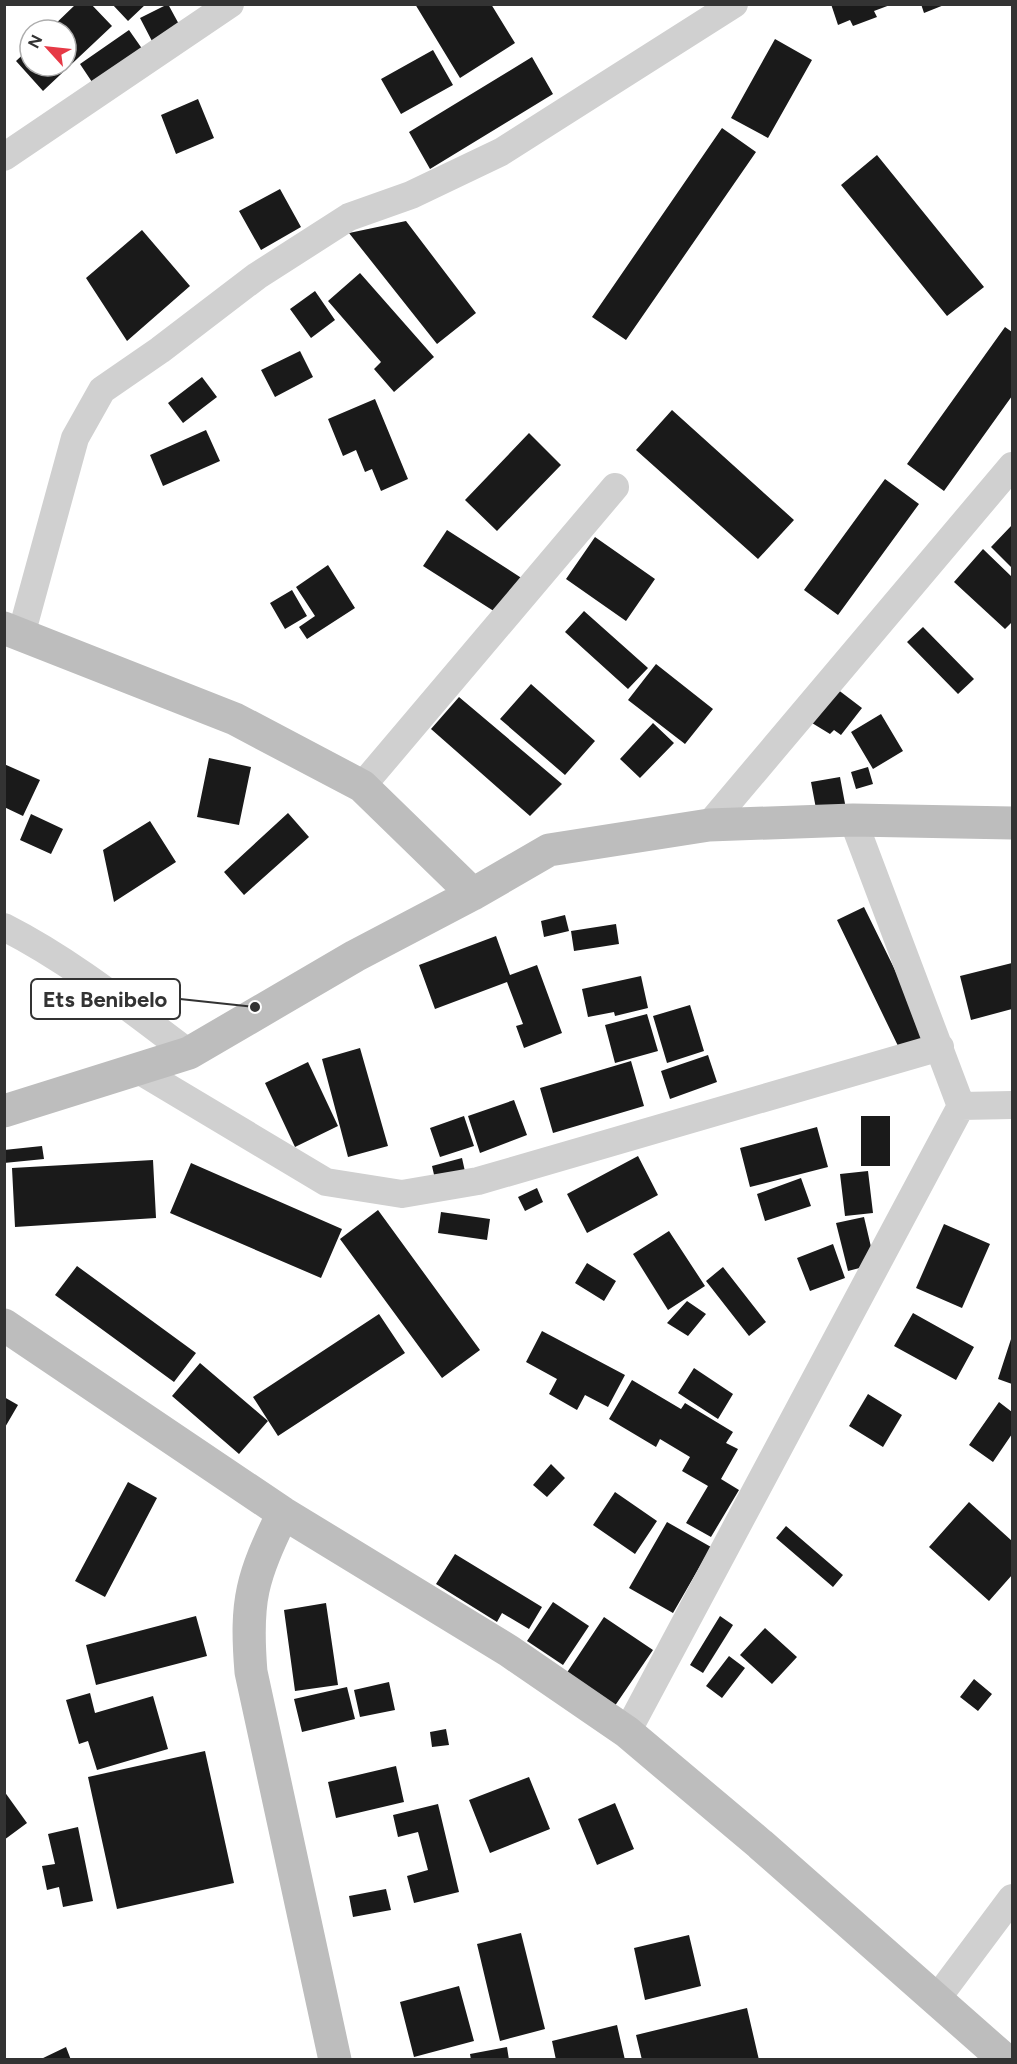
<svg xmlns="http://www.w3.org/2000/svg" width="1017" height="2064" viewBox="0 0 1017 2064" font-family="Figtree,sans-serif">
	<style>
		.building { fill: #1a1a1a }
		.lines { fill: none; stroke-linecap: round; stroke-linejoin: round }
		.street { stroke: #d0d0d0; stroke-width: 28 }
		.secondary { stroke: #bdbdbd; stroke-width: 33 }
		.leader { fill: none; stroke: #333; stroke-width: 2 }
		.callout-dot { fill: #333; stroke: #fff; stroke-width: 2 }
		.callout { fill: #fff; stroke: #333; stroke-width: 2 }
		.callout-label { font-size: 22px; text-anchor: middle; font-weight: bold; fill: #333 }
	</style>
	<rect width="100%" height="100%" fill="#fff"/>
	<path class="building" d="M 76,4 L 91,4 L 112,26 L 43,91 L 16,61 L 30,48 L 30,66 L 66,66 L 66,30 L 49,30 Z
		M 112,4 L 146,4 L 128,21 Z
		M 168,4 L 181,28 L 153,43 L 140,18 Z
		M 415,4 L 491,4 L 515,43 L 460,78 Z
		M 831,4 L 890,4 L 890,5 L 874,11 L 877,17 L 853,26 L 850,20 L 838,25 Z
		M 921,4 L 944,4 L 944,5 L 924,13 Z
		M 129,30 L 143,50 L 94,85 L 80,64 Z
		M 775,39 L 812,60 L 768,138 L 731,118 Z
		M 433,50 L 453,85 L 401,114 L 381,79 Z
		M 532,57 L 553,94 L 430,169 L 409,132 Z
		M 198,99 L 214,138 L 176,154 L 161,115 Z
		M 722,128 L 756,152 L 626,340 L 592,317 Z
		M 877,155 L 984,287 L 947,316 L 841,185 Z
		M 280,189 L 301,227 L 261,250 L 239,211 Z
		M 406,221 L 476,313 L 437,344 L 349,233 Z
		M 142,230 L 190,286 L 127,341 L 86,278 Z
		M 360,273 L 434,357 L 394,392 L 374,369 L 381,362 L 328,301 Z
		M 315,291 L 335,320 L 311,338 L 290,309 Z
		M 1005,327 L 1012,332 L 1012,396 L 944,491 L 907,464 Z
		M 300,351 L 313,377 L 275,397 L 261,370 Z
		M 202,377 L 217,397 L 183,423 L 168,403 Z
		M 375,399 L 408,479 L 381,491 L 372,469 L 365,472 L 356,450 L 343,456 L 328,419 Z
		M 672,410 L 794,520 L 758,559 L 636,450 Z
		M 206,430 L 220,461 L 163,486 L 150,455 Z
		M 529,433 L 561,465 L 497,531 L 465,500 Z
		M 885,479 L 919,504 L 838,615 L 804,590 Z
		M 1012,525 L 1012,568 L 991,547 Z
		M 447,530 L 523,579 L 500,615 L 423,566 Z
		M 595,537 L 655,579 L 626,621 L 566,579 Z
		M 983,549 L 1012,577 L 1012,622 L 1005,629 L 954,582 Z
		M 328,565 L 355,608 L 307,639 L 299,627 L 315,616 L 296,587 Z
		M 292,590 L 307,616 L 285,629 L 270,603 Z
		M 584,611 L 648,668 L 628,689 L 565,632 Z
		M 923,627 L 974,679 L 958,694 L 907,642 Z
		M 656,664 L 713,709 L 685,744 L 628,700 Z
		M 531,684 L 595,741 L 565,775 L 500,719 Z
		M 837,689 L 862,708 L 841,735 L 834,730 L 830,734 L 812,723 Z
		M 459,697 L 562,784 L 530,816 L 431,729 Z
		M 881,714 L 903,751 L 873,769 L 851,732 Z
		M 653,723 L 674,743 L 640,778 L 620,759 Z
		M 209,758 L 251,767 L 239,825 L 197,817 Z
		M 4,764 L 40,780 L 23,816 L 4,807 Z
		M 868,767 L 873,784 L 856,789 L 851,772 Z
		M 840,777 L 846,809 L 817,814 L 811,782 Z
		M 288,813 L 309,837 L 244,895 L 224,872 Z
		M 31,814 L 63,829 L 51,854 L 20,840 Z
		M 150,821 L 176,862 L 114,902 L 103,850 Z
		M 864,907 L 928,1037 L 900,1050 L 837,920 Z
		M 565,915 L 569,931 L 544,937 L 541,921 Z
		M 616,924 L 619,944 L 574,951 L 571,931 Z
		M 496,936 L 510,975 L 537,965 L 562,1033 L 524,1048 L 516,1026 L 523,1024 L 507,982 L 435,1009 L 419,965 Z
		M 1012,963 L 1012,1009 L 971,1020 L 960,976 Z
		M 641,976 L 648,1008 L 615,1016 L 614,1012 L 588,1017 L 582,989 Z
		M 690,1005 L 704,1051 L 667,1063 L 653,1016 Z
		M 647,1014 L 658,1051 L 615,1063 L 605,1025 Z
		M 360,1048 L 388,1146 L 348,1157 L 322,1059 Z
		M 708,1055 L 717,1082 L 670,1099 L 661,1071 Z
		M 631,1061 L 644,1106 L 553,1133 L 540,1088 Z
		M 308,1062 L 338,1126 L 295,1147 L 265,1083 Z
		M 514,1100 L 527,1135 L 480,1153 L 468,1116 Z
		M 464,1116 L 474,1146 L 440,1157 L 430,1128 Z
		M 861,1116 L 890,1116 L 890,1166 L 861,1166 Z
		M 817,1127 L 828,1167 L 750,1187 L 740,1148 Z
		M 42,1146 L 44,1159 L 4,1163 L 4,1150 Z
		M 638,1156 L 658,1195 L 587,1233 L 567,1194 Z
		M 462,1158 L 466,1176 L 435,1179 L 432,1166 Z
		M 153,1160 L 156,1218 L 15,1227 L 12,1168 Z
		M 191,1163 L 342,1229 L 321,1278 L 170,1213 Z
		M 868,1171 L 873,1213 L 845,1216 L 840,1174 Z
		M 801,1178 L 811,1206 L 765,1221 L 757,1194 Z
		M 537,1188 L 543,1202 L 525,1211 L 518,1197 Z
		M 378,1210 L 480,1350 L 442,1378 L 340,1239 Z
		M 441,1212 L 490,1219 L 487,1240 L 438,1233 Z
		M 864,1217 L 875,1264 L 848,1271 L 836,1223 Z
		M 944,1224 L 990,1244 L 962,1308 L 916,1288 Z
		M 669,1231 L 705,1286 L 668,1310 L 633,1254 Z
		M 833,1244 L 845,1278 L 810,1291 L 797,1258 Z
		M 587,1263 L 616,1281 L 604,1301 L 575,1283 Z
		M 77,1266 L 196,1353 L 174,1382 L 55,1295 Z
		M 723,1267 L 766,1322 L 749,1336 L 706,1281 Z
		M 687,1301 L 706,1314 L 688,1336 L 667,1323 Z
		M 913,1313 L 974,1347 L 956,1380 L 894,1346 Z
		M 379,1314 L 405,1353 L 278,1436 L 253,1397 Z
		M 542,1331 L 625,1375 L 608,1407 L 585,1395 L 577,1410 L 549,1394 L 557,1379 L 526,1362 Z
		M 1012,1336 L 1012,1384 L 998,1379 Z
		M 200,1363 L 268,1421 L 239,1454 L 172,1396 Z
		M 694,1368 L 733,1394 L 718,1419 L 678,1393 Z
		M 632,1380 L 681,1409 L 685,1403 L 733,1432 L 726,1443 L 738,1449 L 721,1479 L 739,1490 L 711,1537 L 686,1523 L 708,1486 L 682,1471 L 690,1457 L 660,1439 L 656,1447 L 609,1419 Z
		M 868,1394 L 902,1415 L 883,1447 L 849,1426 Z
		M 4,1397 L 18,1405 L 4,1429 Z
		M 999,1402 L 1012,1412 L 1012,1434 L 993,1462 L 969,1445 Z
		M 551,1464 L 565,1478 L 547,1497 L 533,1485 Z
		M 128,1482 L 157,1498 L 105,1597 L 75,1581 Z
		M 615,1492 L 657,1521 L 635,1554 L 593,1525 Z
		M 969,1502 L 1012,1541 L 1012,1575 L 989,1601 L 929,1547 Z
		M 667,1522 L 711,1547 L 673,1613 L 629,1588 Z
		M 786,1526 L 843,1575 L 833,1587 L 776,1538 Z
		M 455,1554 L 542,1607 L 529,1629 L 502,1613 L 497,1622 L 436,1584 Z
		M 553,1602 L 589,1626 L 563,1665 L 527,1641 Z
		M 326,1603 L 338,1685 L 295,1691 L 284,1610 Z
		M 196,1616 L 207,1656 L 96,1685 L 86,1645 Z
		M 720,1616 L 733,1625 L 703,1673 L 690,1665 Z
		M 604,1617 L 653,1650 L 610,1713 L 562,1680 Z
		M 765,1628 L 797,1657 L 772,1684 L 740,1655 Z
		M 729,1656 L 745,1668 L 722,1698 L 706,1686 Z
		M 974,1679 L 992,1694 L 978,1711 L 960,1697 Z
		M 389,1682 L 395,1710 L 360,1717 L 354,1690 Z
		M 347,1687 L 355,1719 L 302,1732 L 294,1699 Z
		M 90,1693 L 95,1713 L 153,1696 L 168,1749 L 97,1770 L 88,1741 L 79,1744 L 66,1700 Z
		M 446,1729 L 449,1745 L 432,1747 L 430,1732 Z
		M 205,1751 L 234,1883 L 117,1909 L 88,1777 Z
		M 396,1766 L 404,1802 L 336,1818 L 328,1782 Z
		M 529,1777 L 550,1829 L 490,1853 L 469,1800 Z
		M 4,1791 L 27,1823 L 4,1840 Z
		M 615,1803 L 634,1849 L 597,1865 L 578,1819 Z
		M 438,1804 L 459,1892 L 414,1903 L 407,1876 L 428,1870 L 418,1832 L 398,1837 L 393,1815 Z
		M 78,1827 L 93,1901 L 63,1907 L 59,1887 L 47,1890 L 42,1866 L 55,1864 L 48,1834 Z
		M 386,1889 L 391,1910 L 353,1917 L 349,1896 Z
		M 521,1933 L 545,2029 L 500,2041 L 477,1944 Z
		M 689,1935 L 701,1986 L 645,2000 L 634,1948 Z
		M 459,1986 L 474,2041 L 414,2057 L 400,2002 Z
		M 747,2008 L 759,2060 L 642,2060 L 636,2035 Z
		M 617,2025 L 625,2060 L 556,2060 L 552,2041 Z
		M 66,2047 L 71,2060 L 39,2060 Z
		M 507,2047 L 509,2060 L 471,2060 L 470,2054 Z"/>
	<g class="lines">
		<path class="street" d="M 4,157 L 230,4
			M 21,635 L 75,438 L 102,390 L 160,350 L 257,276 L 349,217 L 411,195 L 501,152 L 734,4
			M 362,786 L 615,487
			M 709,825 L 1012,466
			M 4,927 C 71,961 130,1009 189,1053
			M 137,1069 L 326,1182 L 402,1194 L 478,1181 L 940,1047
			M 961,1106 L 1012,1105
			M 627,1732 L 961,1106 L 853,820
			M 935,2001 L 1012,1898"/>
		<path class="secondary" d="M 4,628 L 235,719 L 362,786 L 473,894
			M 4,1111 L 189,1053 L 355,956 L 473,894 L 549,850 L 709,825 L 853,820 L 1012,823
			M 4,1325 L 283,1513 L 509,1651 L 627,1732 L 760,1844 L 1005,2060
			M 283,1513 C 252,1578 245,1599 251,1672 L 335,2060"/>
	</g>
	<path class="leader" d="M255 1007L180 999"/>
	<circle class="callout-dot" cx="255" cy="1007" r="6"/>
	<rect class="callout" x="31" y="979" width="149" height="40" rx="6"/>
	<g class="callout-label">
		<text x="105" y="1007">Ets Benibelo</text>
	</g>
	<rect width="1017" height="2064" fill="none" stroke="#333333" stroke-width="12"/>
	<g transform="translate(48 48) rotate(297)"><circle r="28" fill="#ffffff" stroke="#adadad" stroke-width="1.5"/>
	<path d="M0-4.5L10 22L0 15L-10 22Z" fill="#e63946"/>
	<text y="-9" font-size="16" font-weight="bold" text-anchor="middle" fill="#333333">N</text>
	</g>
</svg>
